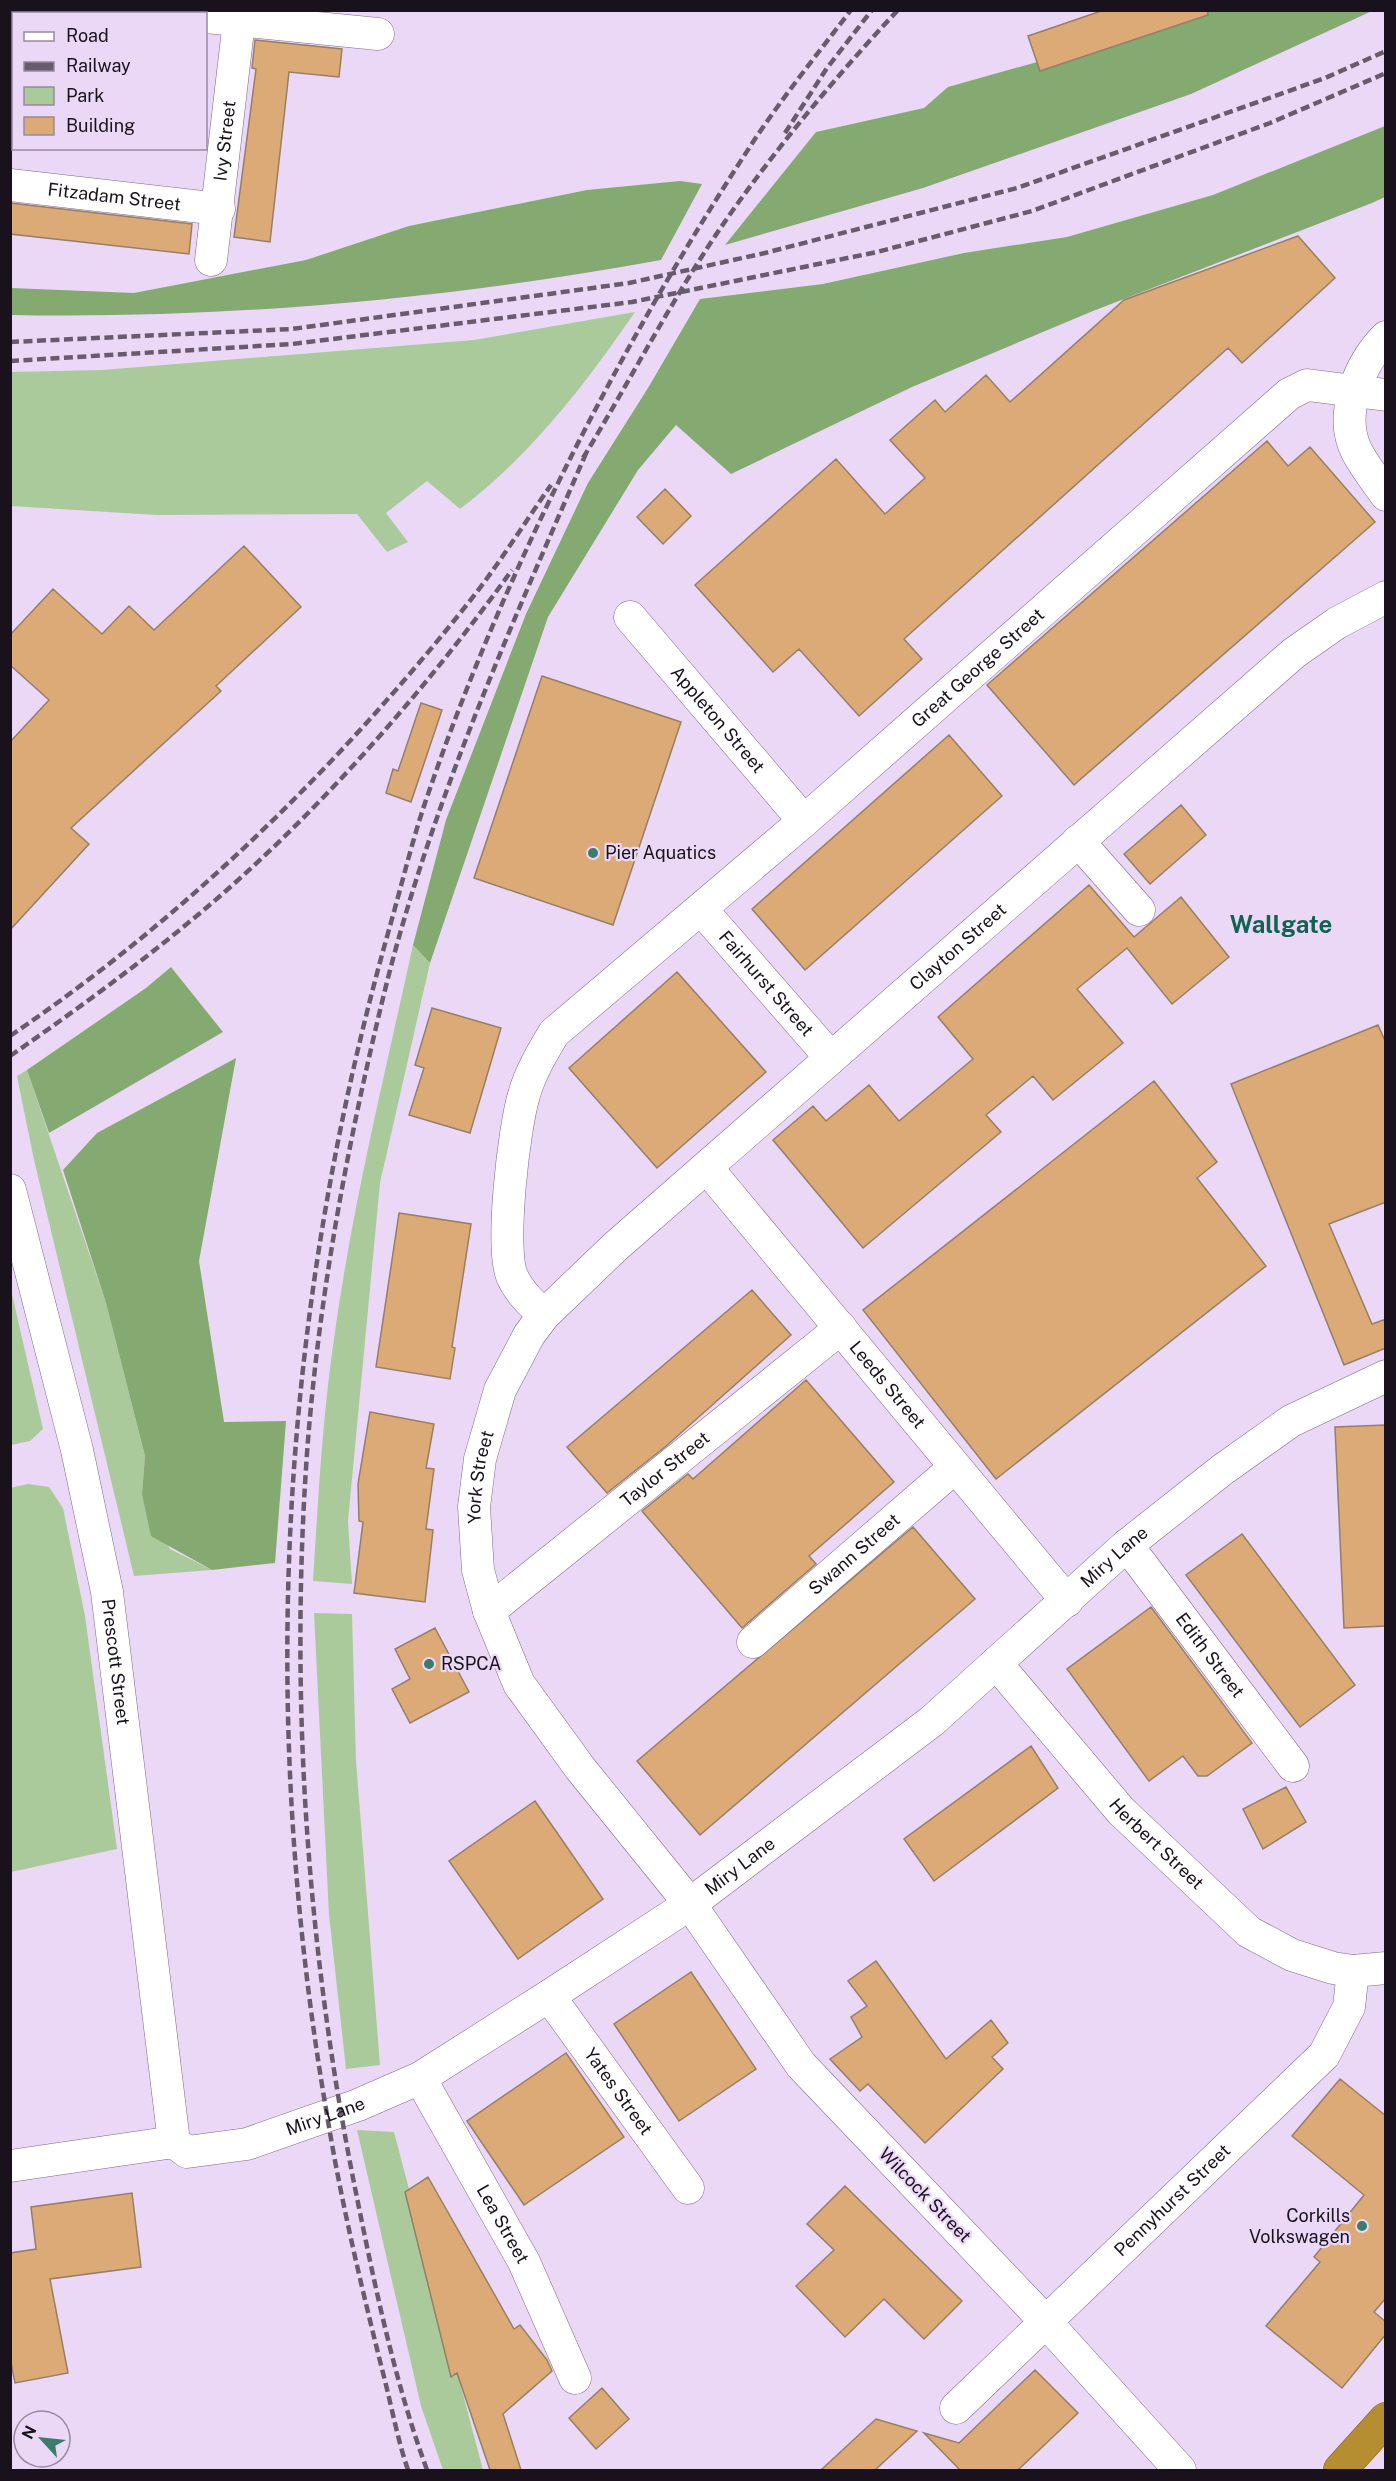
<svg xmlns="http://www.w3.org/2000/svg" width="1396" height="2481" viewBox="0 0 1396 2481" font-family="'Public Sans',sans-serif">
	<style>
		.green { fill: #abca9c }
		.forest { fill: #84a971 }
		.building { fill: #dcaa76; stroke: #967e67; stroke-width: 1.5 }
		.lines { fill: none; stroke-linecap: round; stroke-linejoin: round }
		.minor-casing { stroke: #7b6a84; stroke-width: 33 }
		.highway-casing { stroke: #7e632a; stroke-width: 34 }
		.minor { stroke: #fff; stroke-width: 32 }
		.highway { stroke: #b48e31; stroke-width: 33 }
		.rail { stroke: #675b6d; stroke-width: 4.5; stroke-dasharray: 9 4.5; stroke-linecap: butt }
		.poi-dot { fill: #3c7c6b; stroke: #ebd8f6; stroke-width: 2 }
		.labels { text-anchor: middle; stroke-width: 4.5; stroke-linejoin: round; paint-order: stroke }
		.street-label { font-size: 18px; fill: #19121c; stroke: #ebd8f6 }
		.poi-label { font-size: 18px; fill: #19121c; stroke: #ebd8f6; text-anchor: start }
		.district-label { font-size: 24px; font-weight: bold; fill: #106352; stroke: #ebd8f6 }
	</style>
	<rect width="100%" height="100%" fill="#ebd8f6"/>
	<path class="green" d="M 635,312 C 585,385 531,455 460,509 L 427,481 L 386,513 L 408,542 L 387,552 L 357,514 L 156,515 L 11,506 L 11,372 L 102,370 L 474,340 Z
		M 413,945 L 430,963 L 380,1183 L 348,1521 L 352,1584 L 313,1581 C 318,1502 322,1424 333,1346 C 351,1211 384,1078 413,945 Z
		M 27,1070 L 106,1303 L 145,1456 L 142,1494 L 170,1549 L 212,1570 L 134,1576 L 34,1160 L 17,1076 Z
		M 11,1290 L 43,1429 L 30,1441 L 11,1445 Z
		M 28,1484 L 49,1487 L 63,1508 L 85,1616 L 117,1849 L 11,1872 L 10,1488 Z
		M 314,1613 L 352,1614 L 356,1761 L 380,2065 L 346,2069 L 329,1915 Z
		M 357,2130 L 394,2132 L 483,2470 L 443,2470 L 421,2406 Z"/>
	<path class="forest" d="M 1200,11 L 1372,11 L 1191,94 L 923,188 L 725,245 L 816,132 L 924,108 L 948,87 L 1037,62 L 1040,71 Z
		M 1385,126 L 1385,197 L 1372,203 L 1093,311 L 912,387 L 731,474 L 676,425 L 638,470 L 548,617 L 430,963 L 413,945 L 446,820 L 526,614 L 588,483 L 648,388 L 700,299 L 823,284 L 964,253 L 1067,237 L 1213,195 Z
		M 680,181 L 702,184 L 661,260 C 447,299 228,319 11,315 L 11,288 L 134,293 L 306,260 L 409,226 L 587,190 Z
		M 171,967 L 223,1032 L 49,1133 L 27,1070 L 146,988 Z
		M 236,1058 L 199,1261 L 224,1422 L 286,1421 L 275,1563 L 212,1570 L 151,1536 L 142,1494 L 145,1456 L 106,1303 L 63,1170 L 97,1133 Z"/>
	<path class="building" d="M 1104,10 L 1207,10 L 1208,15 L 1040,71 L 1028,36 Z
		M 255,40 L 342,49 L 339,77 L 289,72 L 270,242 L 234,237 L 256,69 L 252,68 Z
		M 10,203 L 192,224 L 189,254 L 10,234 Z
		M 1298,236 L 1335,278 L 1242,363 L 1228,348 L 904,639 L 922,659 L 859,716 L 799,649 L 773,672 L 695,585 L 836,459 L 885,514 L 925,478 L 890,440 L 935,400 L 945,412 L 986,375 L 1010,402 L 1124,300 Z
		M 1267,441 L 1288,466 L 1310,447 L 1375,522 L 1074,785 L 987,685 Z
		M 665,489 L 691,516 L 663,544 L 637,517 Z
		M 244,546 L 301,607 L 216,686 L 221,691 L 71,828 L 89,844 L 10,930 L 10,742 L 49,700 L 10,665 L 10,635 L 53,589 L 102,634 L 129,606 L 154,630 Z
		M 542,676 L 681,722 L 613,925 L 474,878 Z
		M 421,703 L 442,710 L 411,802 L 386,793 L 393,769 L 398,771 Z
		M 949,735 L 1002,796 L 805,970 L 752,909 Z
		M 1181,805 L 1206,835 L 1150,884 L 1124,854 Z
		M 1089,885 L 1134,937 L 1181,897 L 1229,957 L 1172,1004 L 1127,948 L 1077,989 L 1123,1043 L 1053,1100 L 1033,1076 L 986,1115 L 1001,1132 L 863,1248 L 773,1140 L 813,1106 L 826,1121 L 869,1085 L 899,1121 L 973,1059 L 938,1017 Z
		M 677,972 L 766,1072 L 657,1168 L 569,1068 Z
		M 432,1008 L 501,1028 L 470,1133 L 409,1115 L 424,1068 L 415,1065 Z
		M 1378,1025 L 1386,1043 L 1386,1202 L 1329,1224 L 1372,1324 L 1386,1319 L 1386,1348 L 1344,1365 L 1231,1084 Z
		M 1154,1081 L 1217,1162 L 1197,1178 L 1266,1266 L 996,1479 L 863,1310 Z
		M 399,1213 L 471,1224 L 452,1347 L 455,1348 L 450,1379 L 376,1367 Z
		M 752,1290 L 791,1335 L 665,1447 L 607,1493 L 567,1447 Z
		M 806,1380 L 894,1482 L 809,1556 L 816,1564 L 742,1628 L 642,1511 L 688,1474 L 693,1479 Z
		M 370,1412 L 434,1424 L 426,1468 L 434,1469 L 426,1529 L 433,1530 L 425,1602 L 354,1593 L 363,1522 L 359,1521 L 358,1484 Z
		M 1386,1425 L 1386,1626 L 1344,1628 L 1335,1427 Z
		M 913,1527 L 975,1599 L 700,1835 L 637,1761 Z
		M 1242,1534 L 1355,1685 L 1300,1727 L 1186,1575 Z
		M 1151,1607 L 1252,1743 L 1207,1776 L 1198,1776 L 1183,1756 L 1149,1781 L 1067,1669 Z
		M 435,1628 L 469,1692 L 410,1723 L 392,1689 L 410,1679 L 395,1649 Z
		M 1031,1746 L 1058,1788 L 934,1881 L 904,1839 Z
		M 1286,1787 L 1306,1822 L 1263,1849 L 1243,1809 Z
		M 535,1801 L 603,1899 L 518,1959 L 449,1861 Z
		M 876,1961 L 946,2059 L 991,2020 L 1008,2043 L 992,2057 L 1003,2069 L 925,2143 L 868,2084 L 860,2091 L 830,2059 L 862,2037 L 851,2017 L 867,2006 L 848,1981 Z
		M 691,1972 L 756,2069 L 679,2121 L 614,2024 Z
		M 566,2053 L 624,2137 L 524,2205 L 467,2121 Z
		M 1340,2079 L 1386,2116 L 1386,2298 L 1374,2312 L 1386,2322 L 1386,2334 L 1342,2388 L 1266,2326 L 1320,2262 L 1314,2257 L 1364,2195 L 1292,2136 Z
		M 428,2177 L 514,2329 L 520,2325 L 547,2360 L 552,2371 L 503,2414 L 521,2470 L 490,2470 L 457,2373 L 451,2377 L 405,2192 Z
		M 845,2186 L 962,2301 L 924,2339 L 884,2299 L 845,2337 L 796,2286 L 834,2250 L 807,2224 Z
		M 132,2193 L 141,2267 L 50,2279 L 68,2373 L 15,2383 L 10,2358 L 10,2253 L 36,2249 L 31,2207 Z
		M 1035,2370 L 1078,2413 L 1018,2470 L 960,2470 L 924,2433 L 959,2443 Z
		M 602,2388 L 629,2419 L 596,2449 L 569,2418 Z
		M 876,2419 L 917,2431 L 875,2470 L 821,2470 Z"/>
	<g class="lines">
		<g class="minor-casing">
			<g id="minor">
				<path d="M 151,10 L 175,14"/>
				<path d="M 206,17 L 378,34"/>
				<path id="s1" d="M 10,185 L 219,209"/>
				<path id="s2" d="M 211,260 L 239,21"/>
				<path d="M 1386,337 C 1359,364 1338,415 1357,452 C 1365,467 1376,481 1386,495"/>
				<path id="s3" d="M 630,617 L 804,821"/>
				<path d="M 1078,841 L 1139,910"/>
				<path id="s4" d="M 701,909 L 831,1058"/>
				<path id="s5" d="M 707,1168 L 1067,1601"/>
				<path id="s6" d="M 10,1190 L 77,1450 L 107,1592 L 174,2142"/>
				<path id="s7" d="M 544,1315 L 615,1247 L 1294,653 L 1337,623 L 1386,597"/>
				<path id="s8" d="M 1127,1545 L 1293,1766"/>
				<path id="s9" d="M 489,1611 L 841,1328"/>
				<path id="s10" d="M 753,1642 L 954,1468"/>
				<path id="s11" d="M 996,1663 L 1121,1811 L 1249,1932 L 1292,1955 L 1333,1968 L 1353,1971 L 1386,1968"/>
				<path id="s12" d="M 549,1996 L 688,2188"/>
				<path id="s13" d="M 420,2078 L 524,2262 L 575,2378"/>
				<path id="s14" d="M 174,2142 L 187,2152 L 247,2144 L 358,2105 L 420,2078 L 549,1996 L 690,1904 L 932,1721 L 1127,1545 L 1222,1470 L 1291,1421 L 1386,1376"/>
				<path d="M 10,2166 L 174,2142"/>
				<path id="s15" d="M 956,2408 L 1324,2055 L 1349,2007 L 1353,1971"/>
				<path id="s16" d="M 1180,2470 L 1045,2321 L 801,2065 L 690,1904 L 580,1768 L 519,1684 L 489,1611 L 478,1570 L 474,1507 L 480,1459 L 500,1390 L 529,1335 L 544,1315 C 532,1304 519,1292 512,1276 C 500,1247 514,1127 524,1095 C 530,1073 542,1053 554,1033 L 804,821 L 1289,394 L 1307,385 L 1386,395"/>
			</g>
		</g>
		<g class="highway-casing">
			<path id="highway" d="M 1340,2470 L 1386,2419"/>
		</g>
		<use href="#minor" class="minor"/>
		<use href="#highway" class="highway"/>
		<path class="rail" d="M 785,133 L 827,68 L 872,10
			M 10,342 L 292,329 L 629,283 L 765,253 L 1017,188 L 1325,78 L 1386,51
			M 10,361 L 292,344 L 632,302 L 877,252 L 1032,211 L 1270,123 L 1386,73
			M 583,458 C 633,376 677,289 733,210 C 783,140 839,73 898,10
			M 10,1036 C 184,918 334,771 465,607 C 496,569 523,525 551,485
			M 10,1056 C 75,1011 138,965 199,914 C 315,817 424,692 512,570
			M 408,2470 C 397,2438 391,2403 382,2369 C 361,2285 341,2201 327,2115 C 258,1714 279,1316 390,926 C 402,884 412,841 426,800 C 505,568 622,341 757,136 C 786,93 819,52 851,10
			M 427,2470 C 394,2380 374,2282 355,2188 C 306,1943 289,1688 308,1440 C 320,1291 348,1142 383,998 C 429,808 510,629 587,451"/>
	</g>
	<g class="poi-dot">
		<circle cx="593" cy="853" r="6"/>
		<circle cx="429" cy="1664" r="6"/>
		<circle cx="1362" cy="2226" r="6"/>
	</g>
	<g class="labels">
		<g class="street-label">
			<text dy="6" stroke="none"><textPath href="#s2" startOffset="120">Ivy Street</textPath></text>
			<text dy="6" stroke="none"><textPath href="#s1" startOffset="105">Fitzadam Street</textPath></text>
			<text dy="6" stroke="none"><textPath href="#s16" startOffset="2283">Great George Street</textPath></text>
			<text dy="6" stroke="none"><textPath href="#s3" startOffset="135">Appleton Street</textPath></text>
			<text dy="6" stroke="none"><textPath href="#s7" startOffset="554">Clayton Street</textPath></text>
			<text dy="6" stroke="none"><textPath href="#s4" startOffset="99">Fairhurst Street</textPath></text>
			<text dy="6" stroke="none"><textPath href="#s5" startOffset="282">Leeds Street</textPath></text>
			<text dy="6" stroke="none"><textPath href="#s9" startOffset="226">Taylor Street</textPath></text>
			<text dy="6" stroke="none"><textPath href="#s16" startOffset="1244">York Street</textPath></text>
			<text dy="6" stroke="none"><textPath href="#s10" startOffset="134">Swann Street</textPath></text>
			<text dy="6" stroke="none"><textPath href="#s14" startOffset="1132">Miry Lane</textPath></text>
			<text dy="6" stroke="none"><textPath href="#s8" startOffset="138">Edith Street</textPath></text>
			<text dy="6" stroke="none"><textPath href="#s6" startOffset="484">Prescott Street</textPath></text>
			<text dy="6" stroke="none"><textPath href="#s11" startOffset="242">Herbert Street</textPath></text>
			<text dy="6" stroke="none"><textPath href="#s14" startOffset="646">Miry Lane</textPath></text>
			<text dy="6" stroke="none"><textPath href="#s12" startOffset="118">Yates Street</textPath></text>
			<text dy="6" stroke="none"><textPath href="#s14" startOffset="160">Miry Lane</textPath></text>
			<text transform="translate(925 2195) rotate(46)" y="6">Wilcock Street</text>
			<text dy="6" stroke="none"><textPath href="#s15" startOffset="300">Pennyhurst Street</textPath></text>
			<text dy="6" stroke="none"><textPath href="#s13" startOffset="168">Lea Street</textPath></text>
		</g>
		<g class="poi-label">
			<text x="605" y="859">Pier Aquatics</text>
			<text x="441" y="1670">RSPCA</text>
			<text x="1350" y="2222" text-anchor="end">Corkills<tspan x="1350" dy="21">Volkswagen</tspan></text>
		</g>
		<g class="district-label">
			<text x="1281" y="933">Wallgate</text>
		</g>
	</g>
	<rect width="1396" height="2481" fill="none" stroke="#19121c" stroke-width="24"/>
	<rect x="12" y="12" width="195" height="138" fill="#ebd8f6" stroke="#97899f" stroke-width="1.5"/>
	<rect x="24" y="32" width="30" height="9" fill="#ffffff" stroke="#97899f" stroke-width="1.5"/>
	<text x="66" y="42" font-size="18" fill="#19121c">Road</text>
	<rect x="24" y="62" width="30" height="9" fill="#675b6d" stroke="#97899f" stroke-width="1.5"/>
	<text x="66" y="72" font-size="18" fill="#19121c">Railway</text>
	<rect x="24" y="87" width="30" height="18" fill="#abca9c" stroke="#97899f" stroke-width="1.5"/>
	<text x="66" y="102" font-size="18" fill="#19121c">Park</text>
	<rect x="24" y="117" width="30" height="18" fill="#dcaa76" stroke="#97899f" stroke-width="1.5"/>
	<text x="66" y="132" font-size="18" fill="#19121c">Building</text>
	<g transform="translate(42 2439) rotate(297)"><circle r="28" fill="#ebd8f6" stroke="#97899f" stroke-width="1.5"/>
	<path d="M0-4.5L10 22L0 15L-10 22Z" fill="#3c7c6b"/>
	<text y="-9" font-size="16" font-weight="bold" text-anchor="middle" fill="#19121c">N</text>
	</g>
</svg>
